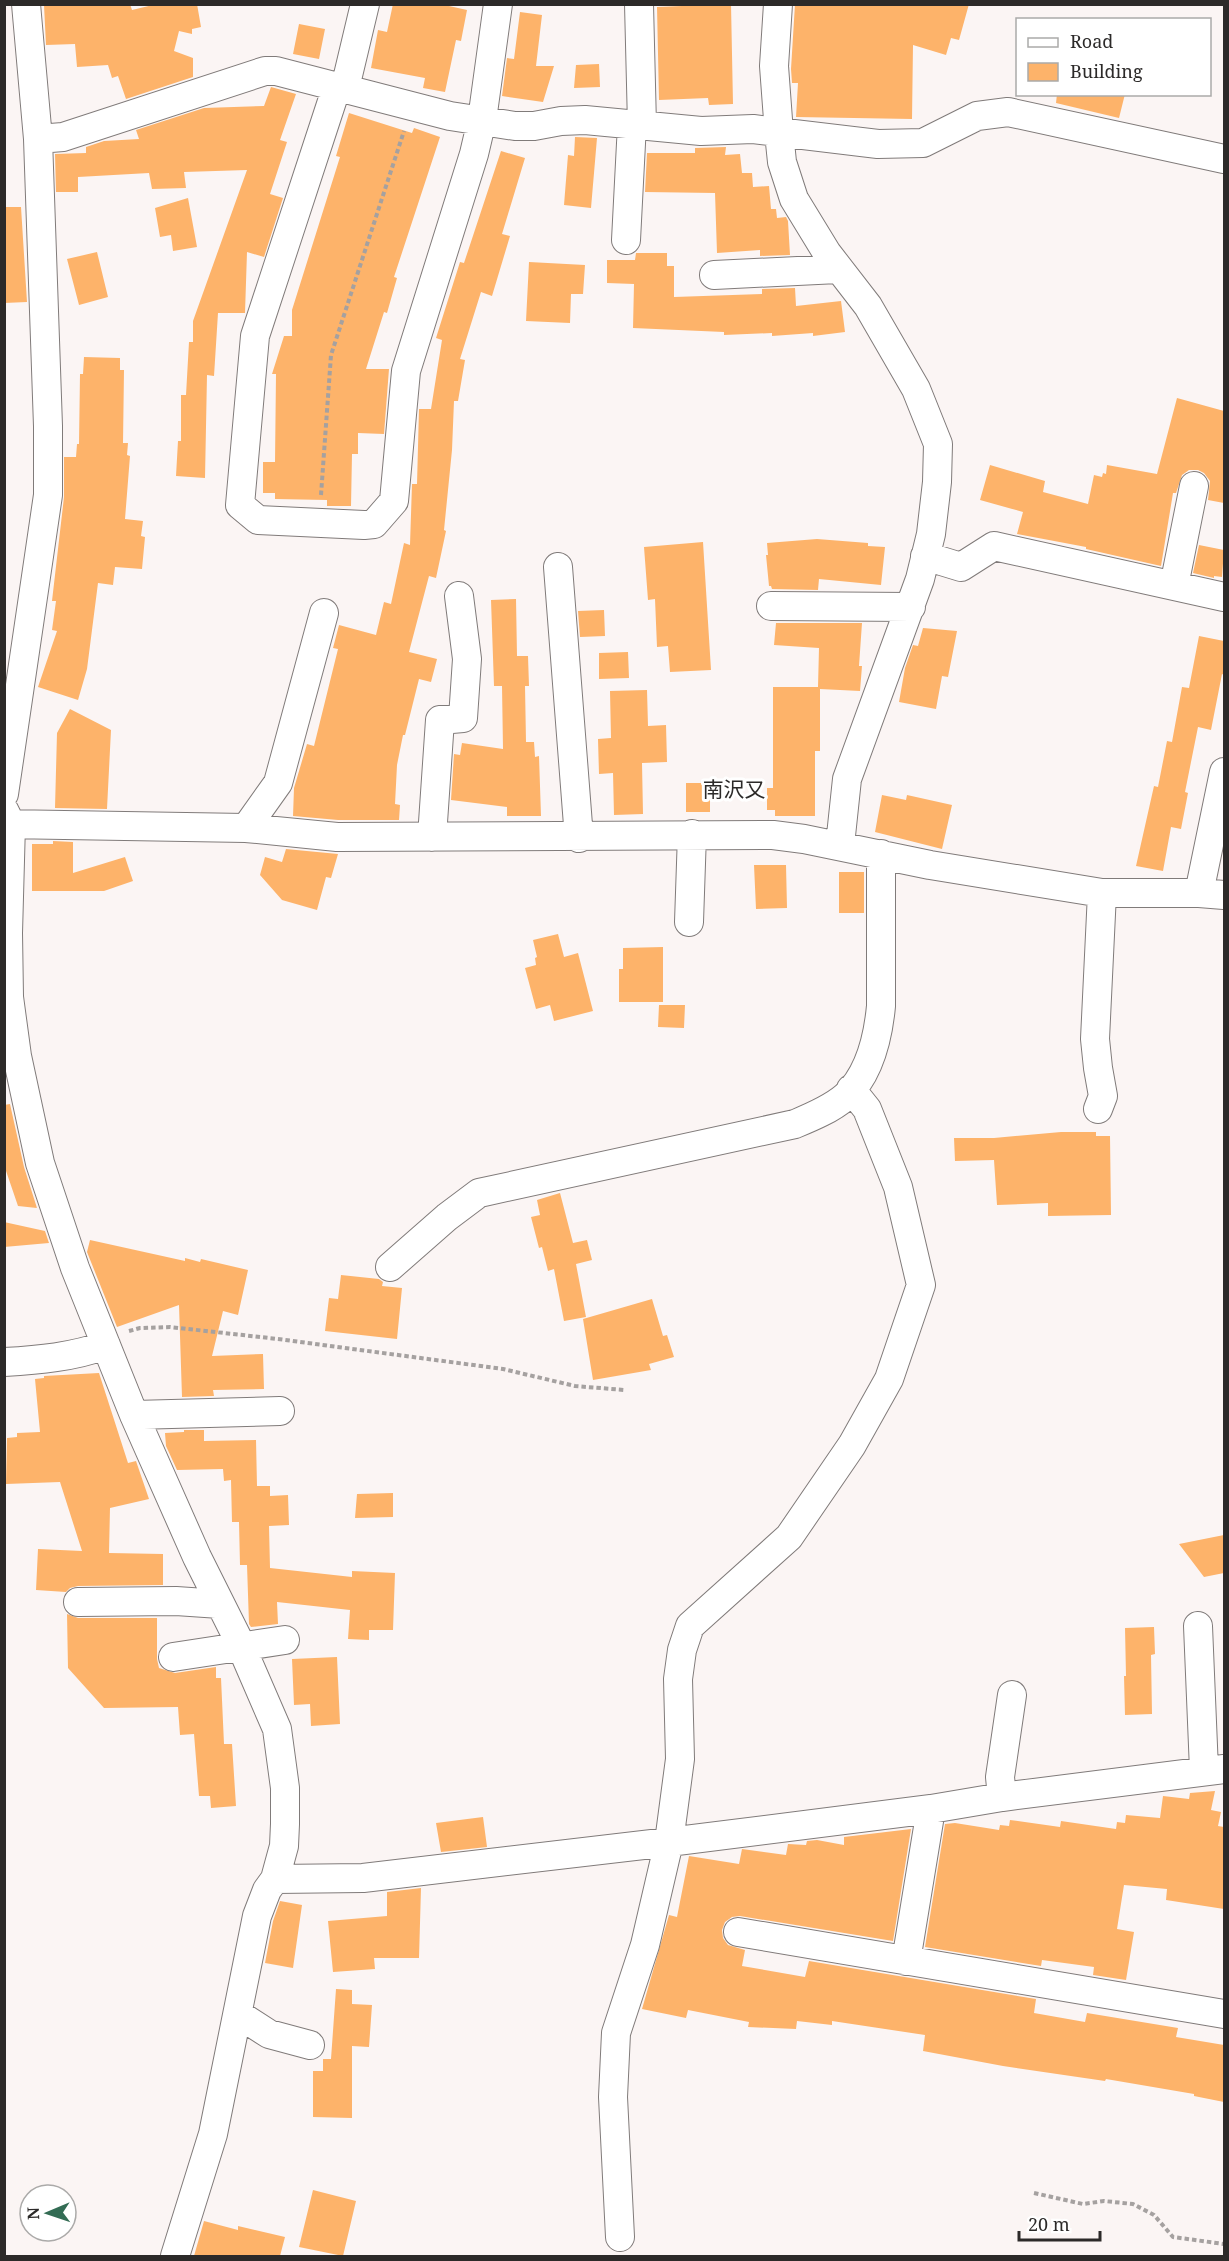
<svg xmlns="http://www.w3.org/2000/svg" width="1229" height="2261" viewBox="0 0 1229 2261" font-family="'Noto Serif','Noto Sans JP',serif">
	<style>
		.building { fill: #fdb36a }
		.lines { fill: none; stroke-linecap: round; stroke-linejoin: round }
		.minor-casing { stroke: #807b7a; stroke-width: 30 }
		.path { stroke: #a5a1a0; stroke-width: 4; stroke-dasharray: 4.5 3; stroke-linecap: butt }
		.minor { stroke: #fff; stroke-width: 28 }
		.labels { text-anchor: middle; stroke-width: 6; stroke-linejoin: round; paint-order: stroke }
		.quarter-label { font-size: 21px; fill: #2c2a29; stroke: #fff }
	</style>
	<rect width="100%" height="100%" fill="#fbf5f4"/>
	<path class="building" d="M 130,4 L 132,10 L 157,4 L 197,4 L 201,27 L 192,29 L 192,34 L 179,31 L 174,51 L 193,58 L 193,77 L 126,99 L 118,76 L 112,78 L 108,65 L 77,67 L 75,44 L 46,45 L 44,5 Z
		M 393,4 L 440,4 L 467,10 L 461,41 L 456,40 L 445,92 L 423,88 L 425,78 L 371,68 L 378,30 L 387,32 Z
		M 731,4 L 733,104 L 709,105 L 708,98 L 659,100 L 657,7 Z
		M 795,4 L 969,4 L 959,40 L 951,38 L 946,55 L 913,45 L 912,119 L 796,117 L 798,83 L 792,83 L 791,69 Z
		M 520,12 L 542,15 L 536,66 L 554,66 L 543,102 L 502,96 L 507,58 L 514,59 Z
		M 299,24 L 325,29 L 319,59 L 293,54 Z
		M 599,64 L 600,87 L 574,88 L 576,65 Z
		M 271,87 L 296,94 L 280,140 L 287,142 L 270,194 L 283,198 L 264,257 L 247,252 L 245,313 L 218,313 L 214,376 L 207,375 L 205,478 L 176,476 L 178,441 L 181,441 L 181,395 L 186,395 L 189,342 L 193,342 L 193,321 L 247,170 L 184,172 L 186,188 L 152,189 L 149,173 L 78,177 L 78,192 L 56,192 L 55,154 L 86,153 L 86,147 L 104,141 L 139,139 L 136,130 L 204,108 L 264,106 Z
		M 1057,94 L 1125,94 L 1119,118 L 1056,103 Z
		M 349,113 L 412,133 L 414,128 L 440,137 L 394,277 L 397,278 L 387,313 L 384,312 L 366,369 L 389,369 L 384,434 L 358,433 L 358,454 L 352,454 L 351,506 L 327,506 L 327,500 L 275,499 L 275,493 L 263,493 L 263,462 L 275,462 L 276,374 L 272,374 L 284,336 L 292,336 L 292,310 L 340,157 L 336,156 Z
		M 575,137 L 597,138 L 591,208 L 564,205 L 568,155 L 574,156 Z
		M 726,147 L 725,155 L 740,154 L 742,173 L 752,173 L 753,187 L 769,186 L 771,209 L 776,209 L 777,218 L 786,217 L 788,221 L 790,255 L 760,256 L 760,250 L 717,253 L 715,193 L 645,192 L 647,153 L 695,153 L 695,148 Z
		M 501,151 L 525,158 L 502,234 L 510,236 L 492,296 L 481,292 L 460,359 L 465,360 L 458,401 L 454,401 L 452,450 L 444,530 L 446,531 L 436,578 L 429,576 L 409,652 L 437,659 L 431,682 L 419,679 L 405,735 L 403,735 L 397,765 L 395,804 L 400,805 L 399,820 L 338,820 L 293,816 L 294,788 L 307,744 L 314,746 L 338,649 L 333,648 L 339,625 L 376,635 L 384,602 L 391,604 L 404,543 L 410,545 L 412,484 L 417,484 L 419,409 L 431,409 L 442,340 L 436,338 L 460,262 L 464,263 Z
		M 188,198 L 197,247 L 173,251 L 171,235 L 160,237 L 155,208 Z
		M 4,207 L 21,207 L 27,302 L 4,303 Z
		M 97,252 L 108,297 L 79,305 L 67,259 Z
		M 636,253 L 667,253 L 667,266 L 674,266 L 674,297 L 762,294 L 762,289 L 795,288 L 796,306 L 841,301 L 845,332 L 813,336 L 813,333 L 772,336 L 772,333 L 724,335 L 724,332 L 633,328 L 634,284 L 607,283 L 607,260 L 635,260 Z
		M 529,262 L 585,265 L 583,294 L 571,294 L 570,323 L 526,321 Z
		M 84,357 L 120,358 L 120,370 L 124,370 L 123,443 L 128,443 L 127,455 L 130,456 L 125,519 L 143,521 L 141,536 L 145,537 L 142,569 L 115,567 L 113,585 L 98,583 L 87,669 L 78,700 L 38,687 L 57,631 L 52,630 L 56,601 L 52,601 L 64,497 L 64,457 L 76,457 L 77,444 L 79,444 L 80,374 L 83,374 Z
		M 1177,398 L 1224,411 L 1224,503 L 1208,500 L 1210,481 L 1204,473 L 1198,470 L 1189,470 L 1182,475 L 1176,493 L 1173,493 L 1161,566 L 1086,549 L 1086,547 L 1017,534 L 1023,512 L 980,500 L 990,465 L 1045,481 L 1043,492 L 1088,504 L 1094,475 L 1102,477 L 1103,473 L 1106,474 L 1107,465 L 1157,474 Z
		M 817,539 L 868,543 L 868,546 L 885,547 L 881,585 L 819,579 L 818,590 L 772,589 L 771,586 L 769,586 L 766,555 L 768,555 L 767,543 Z
		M 703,542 L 711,670 L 670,672 L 668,646 L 657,647 L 655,599 L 648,600 L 644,547 Z
		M 1199,545 L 1224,550 L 1222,577 L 1214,576 L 1214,578 L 1193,573 Z
		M 516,599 L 517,656 L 528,656 L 529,686 L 525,686 L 526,742 L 534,742 L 535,757 L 539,756 L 541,816 L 507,816 L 507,807 L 451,800 L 454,754 L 460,755 L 462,743 L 503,749 L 502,686 L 494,686 L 491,600 Z
		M 604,610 L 605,636 L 580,637 L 578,611 Z
		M 776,623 L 862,623 L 859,666 L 862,666 L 860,691 L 820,689 L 820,751 L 815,751 L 815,816 L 775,816 L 775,810 L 767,810 L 767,788 L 773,788 L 773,687 L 818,687 L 819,648 L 774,645 Z
		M 923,628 L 957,631 L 948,677 L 942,676 L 936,709 L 899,702 L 905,668 L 913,645 L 918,646 Z
		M 1199,636 L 1224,641 L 1224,675 L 1222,674 L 1211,730 L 1198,727 L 1185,792 L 1188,793 L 1181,829 L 1171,827 L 1163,871 L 1136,866 L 1154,786 L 1158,787 L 1167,741 L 1172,742 L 1182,687 L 1189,688 Z
		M 628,652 L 629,678 L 599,679 L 599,653 Z
		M 647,690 L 648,726 L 666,725 L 667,762 L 642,763 L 643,814 L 614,815 L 613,773 L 599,774 L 598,739 L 611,738 L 610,691 Z
		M 70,709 L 111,730 L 107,809 L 55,808 L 57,733 Z
		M 686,783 L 710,783 L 710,812 L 686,812 Z
		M 882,795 L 906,800 L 907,795 L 952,805 L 942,849 L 875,832 Z
		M 53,841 L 73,842 L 73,873 L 125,857 L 133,881 L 104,891 L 32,891 L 32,844 L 53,844 Z
		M 286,849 L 338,854 L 331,878 L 326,877 L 317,910 L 282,900 L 260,875 L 265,857 L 282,862 Z
		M 754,865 L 786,865 L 787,908 L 756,909 Z
		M 839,872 L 864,872 L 864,913 L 839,913 Z
		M 558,934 L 564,957 L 578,953 L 593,1011 L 554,1021 L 550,1005 L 536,1009 L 525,968 L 536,965 L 535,958 L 537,957 L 533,940 Z
		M 663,947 L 663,1002 L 619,1002 L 619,969 L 623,969 L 623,948 Z
		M 659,1005 L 685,1005 L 684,1028 L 658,1027 Z
		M 10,1104 L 24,1167 L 37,1208 L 18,1206 L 4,1165 L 4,1105 Z
		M 1061,1132 L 1096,1132 L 1096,1136 L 1110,1136 L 1111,1215 L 1048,1216 L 1048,1203 L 997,1205 L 994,1160 L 955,1161 L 954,1138 L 994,1138 Z
		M 560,1193 L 573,1243 L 587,1240 L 592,1260 L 576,1264 L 586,1317 L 564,1321 L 554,1269 L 548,1271 L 542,1247 L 539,1248 L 531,1217 L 540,1215 L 537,1200 Z
		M 4,1222 L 45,1231 L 49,1243 L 4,1247 Z
		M 90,1240 L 185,1261 L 185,1258 L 200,1262 L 201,1259 L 248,1270 L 238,1315 L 223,1311 L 212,1356 L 263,1354 L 264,1389 L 213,1390 L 214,1396 L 182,1397 L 179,1305 L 117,1327 L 87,1252 Z
		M 341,1275 L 379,1279 L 383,1282 L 382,1286 L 402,1288 L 397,1339 L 325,1331 L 329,1298 L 338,1299 Z
		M 652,1299 L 663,1336 L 667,1335 L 674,1357 L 649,1364 L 651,1370 L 593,1380 L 583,1319 Z
		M 99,1373 L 128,1463 L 136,1461 L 149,1499 L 110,1508 L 109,1553 L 163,1554 L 163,1585 L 78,1586 L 70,1588 L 66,1592 L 36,1590 L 38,1549 L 82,1551 L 60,1482 L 6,1484 L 7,1438 L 17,1437 L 17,1433 L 40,1432 L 35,1379 L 44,1378 L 44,1376 Z
		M 184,1430 L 204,1430 L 204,1441 L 256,1440 L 257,1486 L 270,1486 L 270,1496 L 288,1495 L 289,1525 L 269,1526 L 270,1568 L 352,1577 L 352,1571 L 395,1573 L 393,1630 L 369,1630 L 369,1640 L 348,1639 L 350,1610 L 277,1602 L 278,1624 L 251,1627 L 249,1624 L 247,1565 L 240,1565 L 239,1522 L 232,1522 L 231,1480 L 224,1481 L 223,1469 L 177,1470 L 166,1446 L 165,1433 L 184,1432 Z
		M 393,1493 L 393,1517 L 355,1518 L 357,1494 Z
		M 1224,1535 L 1224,1573 L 1204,1577 L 1179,1544 Z
		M 67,1614 L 78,1618 L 157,1618 L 157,1659 L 159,1668 L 175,1673 L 216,1667 L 216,1678 L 221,1678 L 224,1744 L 232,1744 L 236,1806 L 211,1808 L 210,1796 L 199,1796 L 194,1734 L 180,1735 L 178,1707 L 104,1708 L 68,1668 Z
		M 1154,1627 L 1155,1654 L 1151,1655 L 1152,1714 L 1125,1715 L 1124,1676 L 1126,1676 L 1125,1628 Z
		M 337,1657 L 340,1724 L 311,1726 L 310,1704 L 294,1705 L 292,1659 Z
		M 1215,1791 L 1211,1810 L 1221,1812 L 1218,1826 L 1224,1827 L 1224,1909 L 1166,1900 L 1167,1889 L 1124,1885 L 1117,1929 L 1134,1932 L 1126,1980 L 1093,1975 L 1094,1967 L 1042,1960 L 1041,1966 L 925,1947 L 945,1824 L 955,1823 L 999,1830 L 1000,1825 L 1009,1826 L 1010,1820 L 1060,1827 L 1061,1821 L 1116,1829 L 1117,1822 L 1125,1823 L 1126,1815 L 1160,1818 L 1163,1796 L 1189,1799 L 1190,1793 Z
		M 483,1817 L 487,1847 L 441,1852 L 436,1823 Z
		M 911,1829 L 893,1941 L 740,1916 L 732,1917 L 725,1922 L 722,1930 L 723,1938 L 728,1945 L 745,1950 L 742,1966 L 805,1977 L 809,1961 L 1036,1999 L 1034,2013 L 1085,2022 L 1087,2013 L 1178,2028 L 1176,2037 L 1224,2045 L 1224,2102 L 1194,2096 L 1194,2094 L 1106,2079 L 1105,2081 L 1003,2066 L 923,2051 L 925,2035 L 832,2021 L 832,2025 L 797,2021 L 796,2029 L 748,2027 L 749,2022 L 688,2010 L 686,2018 L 642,2009 L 669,1915 L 677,1917 L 689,1856 L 739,1864 L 742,1849 L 786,1855 L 788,1844 L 806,1845 L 807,1841 L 817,1840 L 844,1845 L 844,1837 Z
		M 421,1888 L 419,1958 L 374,1958 L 375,1969 L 333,1972 L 328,1921 L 387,1916 L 387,1892 Z
		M 280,1901 L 302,1905 L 293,1968 L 265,1963 L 273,1921 Z
		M 336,1989 L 352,1990 L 352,2004 L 372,2005 L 369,2047 L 352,2046 L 352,2118 L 313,2117 L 313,2071 L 323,2071 L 323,2059 L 331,2059 Z
		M 313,2190 L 356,2201 L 343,2256 L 299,2247 Z
		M 204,2221 L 238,2230 L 238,2226 L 285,2237 L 280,2256 L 194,2256 Z"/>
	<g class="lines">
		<g class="minor-casing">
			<path id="minor" d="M 639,4 L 642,125
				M 778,4 L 774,66 L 779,133 L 782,162 L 794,199 L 827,253 L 868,306 L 916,389 L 938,444 L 937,482 L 931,534 L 920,579 L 847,779 L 840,845
				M 337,86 L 255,336 L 240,505 L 258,520 L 364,525 L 374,524 L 394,501 L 406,371 L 474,154 L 482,120 L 498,4
				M 345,88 L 365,4
				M 38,139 L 63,137 L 265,71 L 276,71 L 450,116 L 515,126 L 534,126 L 561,121 L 585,120 L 701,131 L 753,129 L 878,144 L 923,143 L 977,116 L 1008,112 L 1224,159
				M 626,240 L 632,124
				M 714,275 L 838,269
				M 925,556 L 961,567 L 994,546 L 1224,597
				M 558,567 L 579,838
				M 1174,586 L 1194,486
				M 771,606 L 911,607
				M 4,794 L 48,495 L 48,426 L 38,139 L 26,4
				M 4,810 L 11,824 L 8,933 L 9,997 L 17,1056 L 40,1163 L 75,1268 L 134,1415 L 197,1557 L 238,1639 L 277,1729 L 285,1788 L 285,1824 L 284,1846 L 275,1879
				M 4,824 L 246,828 L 337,837 L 773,835 L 804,839 L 930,865 L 1102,893 L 1199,893 L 1224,895
				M 246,828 L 278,783 L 324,613
				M 432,837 L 440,720 L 463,718 L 467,659 L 459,596
				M 1199,893 L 1224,772
				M 689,922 L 692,834
				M 1098,1109 L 1103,1096 L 1098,1068 L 1095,1039 L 1102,893
				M 390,1267 L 447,1217 L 479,1193 L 795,1124 C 812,1117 831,1109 845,1097 C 870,1074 878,1038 881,1006 L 881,854
				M 4,1362 C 39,1360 73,1357 106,1345
				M 134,1415 L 280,1411
				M 78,1602 L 176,1601 L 220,1604
				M 1198,1626 L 1204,1770
				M 173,1657 L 285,1640
				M 1002,1797 L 1000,1777 L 1012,1695
				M 738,1932 L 1224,2014
				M 906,1961 L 931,1809
				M 238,2014 L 269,2034 L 310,2045
				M 620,2237 L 613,2097 L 616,2033 L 645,1945 L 669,1842 L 680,1759 L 678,1679 L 682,1650 L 690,1626 L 789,1537 L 852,1445 L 889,1379 L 921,1285 L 898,1187 L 867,1109 L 851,1089
				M 175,2256 L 213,2134 L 257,1916 L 267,1890 L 275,1879 L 363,1878 L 669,1842 L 931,1809 L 1002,1797 L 1224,1769"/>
		</g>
		<path class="path" d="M 321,495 L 331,355 L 404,131
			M 129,1331 L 140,1328 L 170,1327 L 278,1339 L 503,1369 L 575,1386 L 624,1390
			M 1034,2193 L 1083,2204 L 1104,2201 L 1133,2204 L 1154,2215 L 1173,2237 L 1224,2244"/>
		<use href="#minor" class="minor"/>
	</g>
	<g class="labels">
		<g class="quarter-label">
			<text x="734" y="797">南沢又</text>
		</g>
	</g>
	<rect width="1229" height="2261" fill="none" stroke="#2c2a29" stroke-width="12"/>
	<rect x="1016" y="18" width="195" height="78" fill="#ffffff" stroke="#abaaa9" stroke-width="1.5"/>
	<rect x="1028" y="38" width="30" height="9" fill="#ffffff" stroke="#abaaa9" stroke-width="1.5"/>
	<text x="1070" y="48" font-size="18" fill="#2c2a29">Road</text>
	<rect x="1028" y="63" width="30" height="18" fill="#fdb36a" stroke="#abaaa9" stroke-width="1.5"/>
	<text x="1070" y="78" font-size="18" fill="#2c2a29">Building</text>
	<g transform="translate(48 2213) rotate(268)"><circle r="28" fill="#ffffff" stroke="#abaaa9" stroke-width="1.5"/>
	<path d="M0-4.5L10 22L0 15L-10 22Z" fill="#336c54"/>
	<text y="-9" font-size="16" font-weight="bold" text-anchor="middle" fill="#2c2a29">N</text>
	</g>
	<path d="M1019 2231v9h81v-9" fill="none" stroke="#2c2a29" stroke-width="3"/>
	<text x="1028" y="2231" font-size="18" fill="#2c2a29" stroke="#ffffff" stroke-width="4.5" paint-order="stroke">20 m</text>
</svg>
